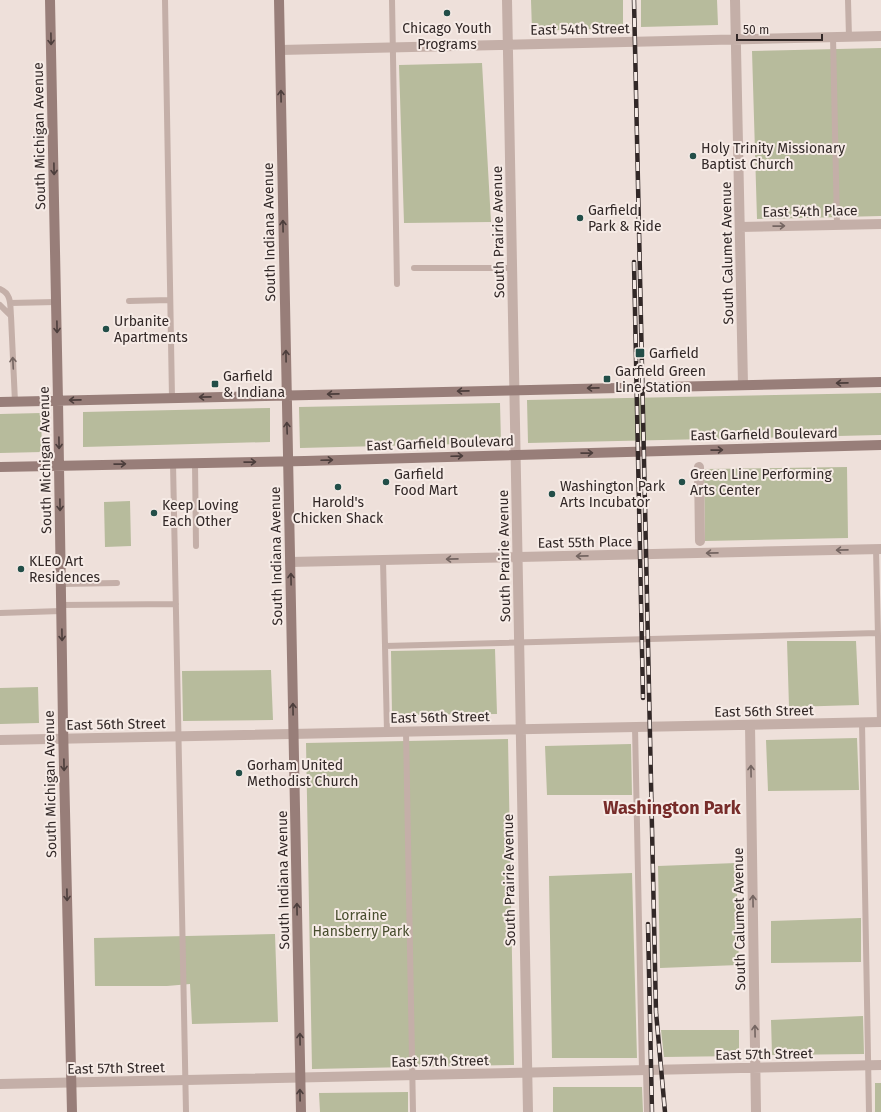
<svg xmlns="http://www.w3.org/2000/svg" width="881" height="1112" viewBox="0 0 881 1112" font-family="'Fira Sans',sans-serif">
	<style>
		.green { fill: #b7bb9c }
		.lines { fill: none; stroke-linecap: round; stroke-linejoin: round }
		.lane { stroke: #c4afa8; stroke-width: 6 }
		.street { stroke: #c4afa8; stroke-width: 10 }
		.secondary { stroke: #987e79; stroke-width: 10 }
		.rail-casing { stroke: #322827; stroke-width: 4.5 }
		.rail { stroke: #f6ebe6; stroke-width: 3; stroke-dasharray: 9; stroke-linecap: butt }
		.oneway { stroke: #4c3e3c }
		.oneway2 { stroke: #746561 }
		.poi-dot { fill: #224e48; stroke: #f6ebe6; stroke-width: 1.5 }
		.labels { text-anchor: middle; stroke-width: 4; stroke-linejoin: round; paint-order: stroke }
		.poi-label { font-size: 14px; fill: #322827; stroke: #f6ebe6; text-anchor: start }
		.street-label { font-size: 14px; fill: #322827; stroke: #f6ebe6 }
		.park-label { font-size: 14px; fill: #484d2e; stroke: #f6ebe6 }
		.district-label { font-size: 18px; font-weight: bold; fill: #772c2a; stroke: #f6ebe6 }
	</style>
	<rect width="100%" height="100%" fill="#eee0da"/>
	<path class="green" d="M 531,0 L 623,0 L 623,28 L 532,31 Z
		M 641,0 L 717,0 L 718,25 L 641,27 Z
		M 881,48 L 881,216 L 757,219 L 752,51 Z
		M 482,63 L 491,222 L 404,223 L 399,65 Z
		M 881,393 L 881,435 L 528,443 L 527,400 Z
		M 500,403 L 501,443 L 300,448 L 299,407 Z
		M 270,408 L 270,442 L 83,447 L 83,412 Z
		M 41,413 L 42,452 L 0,453 L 0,414 Z
		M 847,467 L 848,538 L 705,541 L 704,469 Z
		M 130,501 L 131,546 L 105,547 L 104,502 Z
		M 787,641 L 856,641 L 859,705 L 789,707 Z
		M 495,649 L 497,714 L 392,715 L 391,651 Z
		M 271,670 L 273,720 L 183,721 L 182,671 Z
		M 38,687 L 39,723 L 0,724 L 0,688 Z
		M 857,738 L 859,790 L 768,791 L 766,740 Z
		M 508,739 L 514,1065 L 312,1069 L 306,743 Z
		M 631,744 L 632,795 L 547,795 L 545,746 Z
		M 736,863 L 739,965 L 660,968 L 658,866 Z
		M 632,873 L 637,1058 L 552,1058 L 549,876 Z
		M 861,918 L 861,962 L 771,963 L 771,921 Z
		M 275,934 L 278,1022 L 192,1024 L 190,984 L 167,986 L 95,986 L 94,938 Z
		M 863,1016 L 864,1054 L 772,1055 L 771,1020 Z
		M 661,1030 L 739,1030 L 739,1056 L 664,1057 Z
		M 875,1083 L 881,1083 L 881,1112 L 875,1112 Z
		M 553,1087 L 642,1087 L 643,1112 L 553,1112 Z
		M 408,1092 L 408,1112 L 320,1112 L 319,1093 Z"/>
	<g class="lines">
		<path class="lane" d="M 165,0 L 172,398
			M 392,0 L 397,284
			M 848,0 L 849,37
			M 833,37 L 837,225
			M 414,268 L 512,268
			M 0,289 C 12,294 10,305 11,316
			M 129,301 L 170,300
			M 10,303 L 56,302
			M 0,305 L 11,316 L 15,402
			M 130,340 L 171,338
			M 173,463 L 186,1112
			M 195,463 L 196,546
			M 876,549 L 880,723
			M 383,560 L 387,732
			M 61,584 L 117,583
			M 61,605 L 176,604
			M 0,613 L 61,611
			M 385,646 L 878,633
			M 862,723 L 869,1112
			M 635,727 L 642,1070
			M 406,732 L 413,1112
			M 646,1070 L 647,1112"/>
		<path class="street" d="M 507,0 L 528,1112
			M 735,0 L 743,385
			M 280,50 L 881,36
			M 740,227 L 881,224
			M 699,467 L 700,541
			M 290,562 L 881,549
			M 750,725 L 756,1112
			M 0,740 L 881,722
			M 0,1084 L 881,1065"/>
		<path class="secondary" d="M 50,0 L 58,401 L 63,725 L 72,1112
			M 279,0 L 301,1112
			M 0,402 L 881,382
			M 0,467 L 305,461 L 881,445"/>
		<g class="rail-casing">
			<path id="rail" d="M 634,0 L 656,1012 L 665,1112
				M 634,262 L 643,698
				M 648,924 L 652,1112"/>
		</g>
		<use href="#rail" class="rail"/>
	</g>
	<defs><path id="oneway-shaft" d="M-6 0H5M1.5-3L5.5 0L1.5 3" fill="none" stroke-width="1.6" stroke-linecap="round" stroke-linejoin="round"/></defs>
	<g class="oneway">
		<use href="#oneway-shaft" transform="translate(51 39) rotate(89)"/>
		<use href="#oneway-shaft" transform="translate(281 96) rotate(-91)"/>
		<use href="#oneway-shaft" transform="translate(54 169) rotate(89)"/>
		<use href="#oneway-shaft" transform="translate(283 226) rotate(-91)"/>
		<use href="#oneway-shaft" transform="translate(57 327) rotate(89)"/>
		<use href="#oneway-shaft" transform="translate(286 356) rotate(-91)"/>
		<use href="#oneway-shaft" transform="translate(842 383) rotate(179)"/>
		<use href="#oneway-shaft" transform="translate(593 388) rotate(179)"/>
		<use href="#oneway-shaft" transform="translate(463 391) rotate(179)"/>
		<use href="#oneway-shaft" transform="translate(333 394) rotate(179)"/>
		<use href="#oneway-shaft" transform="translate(205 397) rotate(179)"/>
		<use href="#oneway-shaft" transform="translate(75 400) rotate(179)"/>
		<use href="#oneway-shaft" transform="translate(287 428) rotate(-92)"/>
		<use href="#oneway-shaft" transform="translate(59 443) rotate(89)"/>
		<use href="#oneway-shaft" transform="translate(717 450) rotate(-1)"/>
		<use href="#oneway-shaft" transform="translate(587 453) rotate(-1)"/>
		<use href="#oneway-shaft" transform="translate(457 456) rotate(-2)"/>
		<use href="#oneway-shaft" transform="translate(327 460) rotate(-2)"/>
		<use href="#oneway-shaft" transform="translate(250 462) rotate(-1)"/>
		<use href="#oneway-shaft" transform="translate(120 464) rotate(-1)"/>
		<use href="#oneway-shaft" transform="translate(60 505) rotate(89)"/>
		<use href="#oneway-shaft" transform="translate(291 579) rotate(-91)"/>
		<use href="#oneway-shaft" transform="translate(62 635) rotate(89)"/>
		<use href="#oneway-shaft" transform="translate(293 709) rotate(-91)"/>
		<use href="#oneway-shaft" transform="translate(64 765) rotate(89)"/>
		<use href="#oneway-shaft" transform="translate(67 895) rotate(89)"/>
		<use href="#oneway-shaft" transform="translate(297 909) rotate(-91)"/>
		<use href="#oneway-shaft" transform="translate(300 1039) rotate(-91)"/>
		<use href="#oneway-shaft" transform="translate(300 1095) rotate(-91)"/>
	</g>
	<g class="oneway2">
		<use href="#oneway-shaft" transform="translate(779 226) rotate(-1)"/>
		<use href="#oneway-shaft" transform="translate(13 363) rotate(-93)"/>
		<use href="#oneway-shaft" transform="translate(842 550) rotate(179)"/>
		<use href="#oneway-shaft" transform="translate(712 553) rotate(179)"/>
		<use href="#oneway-shaft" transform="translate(582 556) rotate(179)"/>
		<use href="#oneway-shaft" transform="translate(452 559) rotate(179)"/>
		<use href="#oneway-shaft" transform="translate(751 771) rotate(-91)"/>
		<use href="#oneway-shaft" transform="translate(753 901) rotate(-91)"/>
		<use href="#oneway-shaft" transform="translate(755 1031) rotate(-91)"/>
	</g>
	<g class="poi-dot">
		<circle cx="447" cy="13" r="4"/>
		<circle cx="693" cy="156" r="4"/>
		<circle cx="580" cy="218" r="4"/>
		<circle cx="106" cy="329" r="4"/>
		<rect x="635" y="348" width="10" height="10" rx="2"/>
		<rect x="603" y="375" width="8" height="8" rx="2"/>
		<rect x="211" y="380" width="8" height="8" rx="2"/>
		<circle cx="386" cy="482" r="4"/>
		<circle cx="682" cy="482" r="4"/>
		<circle cx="338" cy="487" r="4"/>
		<circle cx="552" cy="494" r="4"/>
		<circle cx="154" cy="513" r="4"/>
		<circle cx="21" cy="569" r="4"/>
		<circle cx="239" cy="773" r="4"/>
	</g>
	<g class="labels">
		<g class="poi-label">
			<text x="447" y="33" text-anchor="middle">Chicago Youth<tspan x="447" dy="16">Programs</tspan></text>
			<text x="701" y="153">Holy Trinity Missionary<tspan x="701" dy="16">Baptist Church</tspan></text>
			<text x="588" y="215">Garfield<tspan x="588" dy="16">Park &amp; Ride</tspan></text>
			<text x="114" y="326">Urbanite<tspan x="114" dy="16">Apartments</tspan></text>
			<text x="649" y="358">Garfield</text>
			<text x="615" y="376">Garfield Green<tspan x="615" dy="16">Line Station</tspan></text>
			<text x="223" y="381">Garfield<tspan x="223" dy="16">&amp; Indiana</tspan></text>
			<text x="394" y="479">Garfield<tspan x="394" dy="16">Food Mart</tspan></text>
			<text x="690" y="479">Green Line Performing<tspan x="690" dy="16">Arts Center</tspan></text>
			<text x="560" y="491">Washington Park<tspan x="560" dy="16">Arts Incubator</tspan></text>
			<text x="338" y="507" text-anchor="middle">Harold's<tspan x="338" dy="16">Chicken Shack</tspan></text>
			<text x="162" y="510">Keep Loving<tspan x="162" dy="16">Each Other</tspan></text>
			<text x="29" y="566">KLEO Art<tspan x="29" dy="16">Residences</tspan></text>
			<text x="247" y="770">Gorham United<tspan x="247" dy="16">Methodist Church</tspan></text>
		</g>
		<g class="street-label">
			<text transform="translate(580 29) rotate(-1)" y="5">East 54th Street</text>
			<text transform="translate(39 136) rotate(-91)" y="5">South Michigan Avenue</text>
			<text transform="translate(810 211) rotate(-1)" y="5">East 54th Place</text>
			<text transform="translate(269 232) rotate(-91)" y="5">South Indiana Avenue</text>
			<text transform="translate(498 232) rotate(-91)" y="5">South Prairie Avenue</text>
			<text transform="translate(727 253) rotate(-91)" y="5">South Calumet Avenue</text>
			<text transform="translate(764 434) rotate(-1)" y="5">East Garfield Boulevard</text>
			<text transform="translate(440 443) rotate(-2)" y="5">East Garfield Boulevard</text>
			<text transform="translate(45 460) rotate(-91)" y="5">South Michigan Avenue</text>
			<text transform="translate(585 542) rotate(-1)" y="5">East 55th Place</text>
			<text transform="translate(276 556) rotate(-91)" y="5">South Indiana Avenue</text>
			<text transform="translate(504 556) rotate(-91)" y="5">South Prairie Avenue</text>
			<text transform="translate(764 711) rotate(-1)" y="5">East 56th Street</text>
			<text transform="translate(440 717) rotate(-1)" y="5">East 56th Street</text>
			<text transform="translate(116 724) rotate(-1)" y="5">East 56th Street</text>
			<text transform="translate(50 784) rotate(-91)" y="5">South Michigan Avenue</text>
			<text transform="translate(283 880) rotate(-91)" y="5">South Indiana Avenue</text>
			<text transform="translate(509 880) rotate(-91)" y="5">South Prairie Avenue</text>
			<text transform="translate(739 919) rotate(-91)" y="5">South Calumet Avenue</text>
			<text transform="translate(764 1054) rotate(-1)" y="5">East 57th Street</text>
			<text transform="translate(440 1061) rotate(-1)" y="5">East 57th Street</text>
			<text transform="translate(116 1068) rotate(-1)" y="5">East 57th Street</text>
		</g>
		<g class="park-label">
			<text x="361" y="920">Lorraine<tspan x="361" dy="16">Hansberry Park</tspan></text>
		</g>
		<g class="district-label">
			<text x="672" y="814">Washington Park</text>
		</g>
	</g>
	<path d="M737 34v6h85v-6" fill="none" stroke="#322827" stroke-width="2"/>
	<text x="743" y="34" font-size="12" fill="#322827" stroke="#f6ebe6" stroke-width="3" paint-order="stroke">50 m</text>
</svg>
